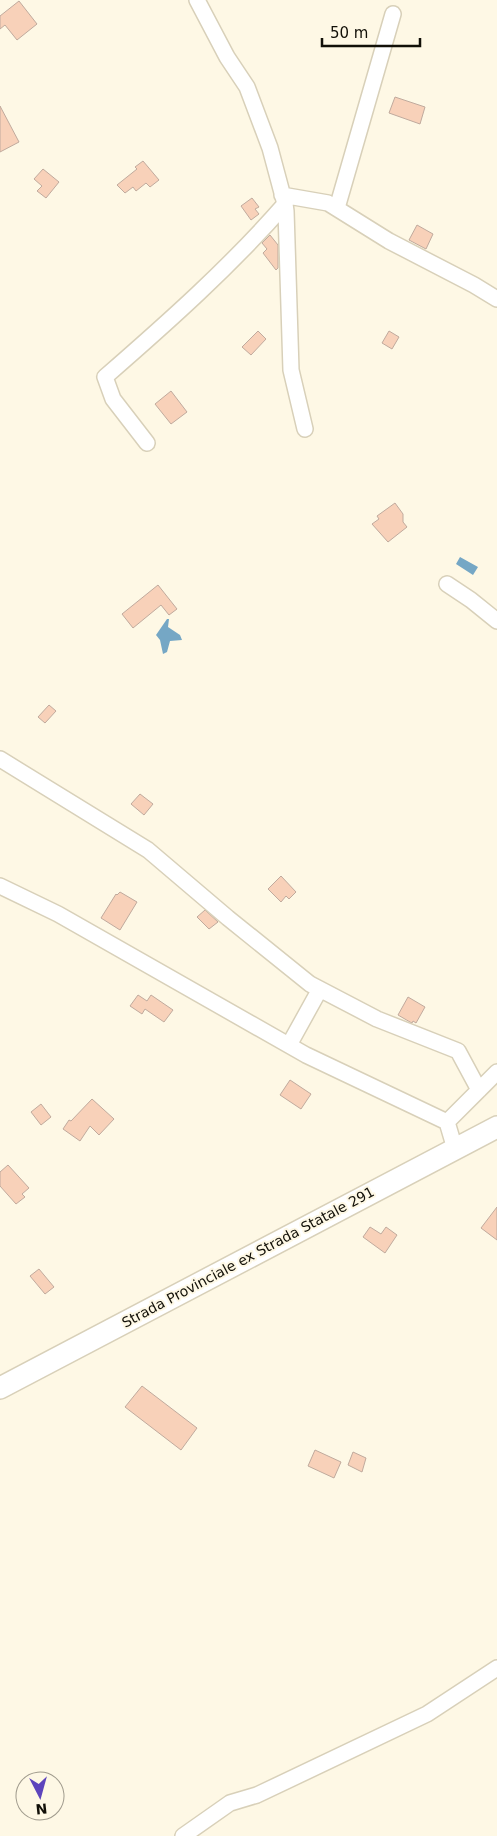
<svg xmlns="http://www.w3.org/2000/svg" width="497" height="1836" viewBox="0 0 497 1836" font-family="'DejaVu Sans',sans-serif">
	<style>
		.water { fill: #75a7c5 }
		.building { fill: #f8d1b9; stroke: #c0aa9d }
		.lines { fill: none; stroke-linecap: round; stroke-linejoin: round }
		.street-casing { stroke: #d8d0b9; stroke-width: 18 }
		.secondary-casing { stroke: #d8d0b9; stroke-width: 24 }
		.street { stroke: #fff; stroke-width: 15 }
		.secondary { stroke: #fff; stroke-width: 21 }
		.labels { text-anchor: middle; stroke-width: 4; stroke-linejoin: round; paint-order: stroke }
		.street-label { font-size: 14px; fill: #121008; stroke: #fef8e5 }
	</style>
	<rect width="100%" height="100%" fill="#fef8e5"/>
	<path class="water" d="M 460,557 L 478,567 L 473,575 L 456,564 Z
		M 167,619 L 169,619 L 168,627 L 180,635 L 182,640 L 170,641 L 167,652 L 163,654 L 160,640 L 156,635 Z"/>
	<path class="building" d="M 19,1 L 37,24 L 17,40 L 5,25 L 0,29 L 0,16 Z
		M 395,97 L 425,107 L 420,124 L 389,113 Z
		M 0,106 L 19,142 L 0,152 Z
		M 143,161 L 159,180 L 150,187 L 146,183 L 136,191 L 133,187 L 125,193 L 117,185 L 137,169 L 135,167 Z
		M 43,169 L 59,182 L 46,198 L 37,191 L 42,186 L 34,179 Z
		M 252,198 L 259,207 L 255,209 L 259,214 L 251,220 L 241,206 Z
		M 417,225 L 433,234 L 426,249 L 409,240 Z
		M 270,235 L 278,245 L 278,268 L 276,270 L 263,253 L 267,249 L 262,243 Z
		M 258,331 L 266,339 L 251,355 L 242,347 Z
		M 389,331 L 399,337 L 392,349 L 382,343 Z
		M 171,391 L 187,412 L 171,424 L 155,404 Z
		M 395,503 L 403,514 L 403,522 L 407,527 L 388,542 L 372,524 L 379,519 L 377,516 Z
		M 158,585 L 177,609 L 169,615 L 161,605 L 133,628 L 122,614 Z
		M 49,705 L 56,711 L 45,723 L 38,717 Z
		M 140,794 L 153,804 L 144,815 L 131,804 Z
		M 281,876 L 296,892 L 289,899 L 286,896 L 281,902 L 268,889 Z
		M 120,892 L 137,902 L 120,930 L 101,918 L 116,894 L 117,895 Z
		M 205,910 L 218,922 L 209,929 L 197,917 Z
		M 138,995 L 147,1001 L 151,995 L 173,1010 L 164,1022 L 145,1009 L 142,1014 L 130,1006 Z
		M 408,997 L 425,1007 L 416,1023 L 413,1021 L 412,1023 L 410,1022 L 398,1015 Z
		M 290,1080 L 311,1094 L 301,1109 L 280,1095 Z
		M 92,1099 L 114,1119 L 99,1135 L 90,1126 L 80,1141 L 63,1129 L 69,1120 L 71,1121 Z
		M 41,1104 L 51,1117 L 41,1125 L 31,1112 Z
		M 8,1165 L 29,1188 L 22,1194 L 25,1197 L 16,1204 L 0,1186 L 0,1172 Z
		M 497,1207 L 497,1240 L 481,1228 Z
		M 370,1227 L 381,1234 L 386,1227 L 397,1235 L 385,1253 L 363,1237 Z
		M 39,1269 L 54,1287 L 45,1294 L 30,1276 Z
		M 142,1386 L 197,1428 L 181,1450 L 125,1407 Z
		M 315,1450 L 341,1462 L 334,1478 L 308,1466 Z
		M 353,1452 L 366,1458 L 362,1472 L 348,1465 Z"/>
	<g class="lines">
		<g class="street-casing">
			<path id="street" d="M 197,0 L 227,57 L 247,87 L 270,148 L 285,204 L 286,211 L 291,370 L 305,429
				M 282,195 L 328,203 L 389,241 L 474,285 L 497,299
				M 337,208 L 393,14
				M 147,443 L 113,399 L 105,377 C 167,323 230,267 285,204
				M 447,584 L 471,600 L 497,621
				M 0,759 L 148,850 L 228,918 L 310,984 L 377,1019 L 458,1051 L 479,1090
				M 0,886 L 58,914 L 306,1055 L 447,1122
				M 289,1045 L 320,989
				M 455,1149 L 447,1122 L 497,1072
				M 183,1836 L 230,1803 L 257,1795 L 427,1714 L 497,1668"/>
		</g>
		<g class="secondary-casing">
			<path id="secondary" d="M 0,1388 L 497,1127"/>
		</g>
		<use href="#street" class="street"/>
		<use href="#secondary" class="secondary"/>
	</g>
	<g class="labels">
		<g class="street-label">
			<text transform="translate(248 1257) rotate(-28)" y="5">Strada Provinciale ex Strada Statale 291</text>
		</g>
	</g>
	<g transform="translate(40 1796) rotate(174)"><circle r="24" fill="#fef8e5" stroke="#a09b8d"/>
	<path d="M0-4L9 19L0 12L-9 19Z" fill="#5d44bc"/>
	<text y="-8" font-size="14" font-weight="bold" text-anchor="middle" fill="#121008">N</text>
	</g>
	<path d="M322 38v8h98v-8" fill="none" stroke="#121008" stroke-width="2.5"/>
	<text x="330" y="38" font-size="15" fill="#121008" stroke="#fef8e5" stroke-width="4" paint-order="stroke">50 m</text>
</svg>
